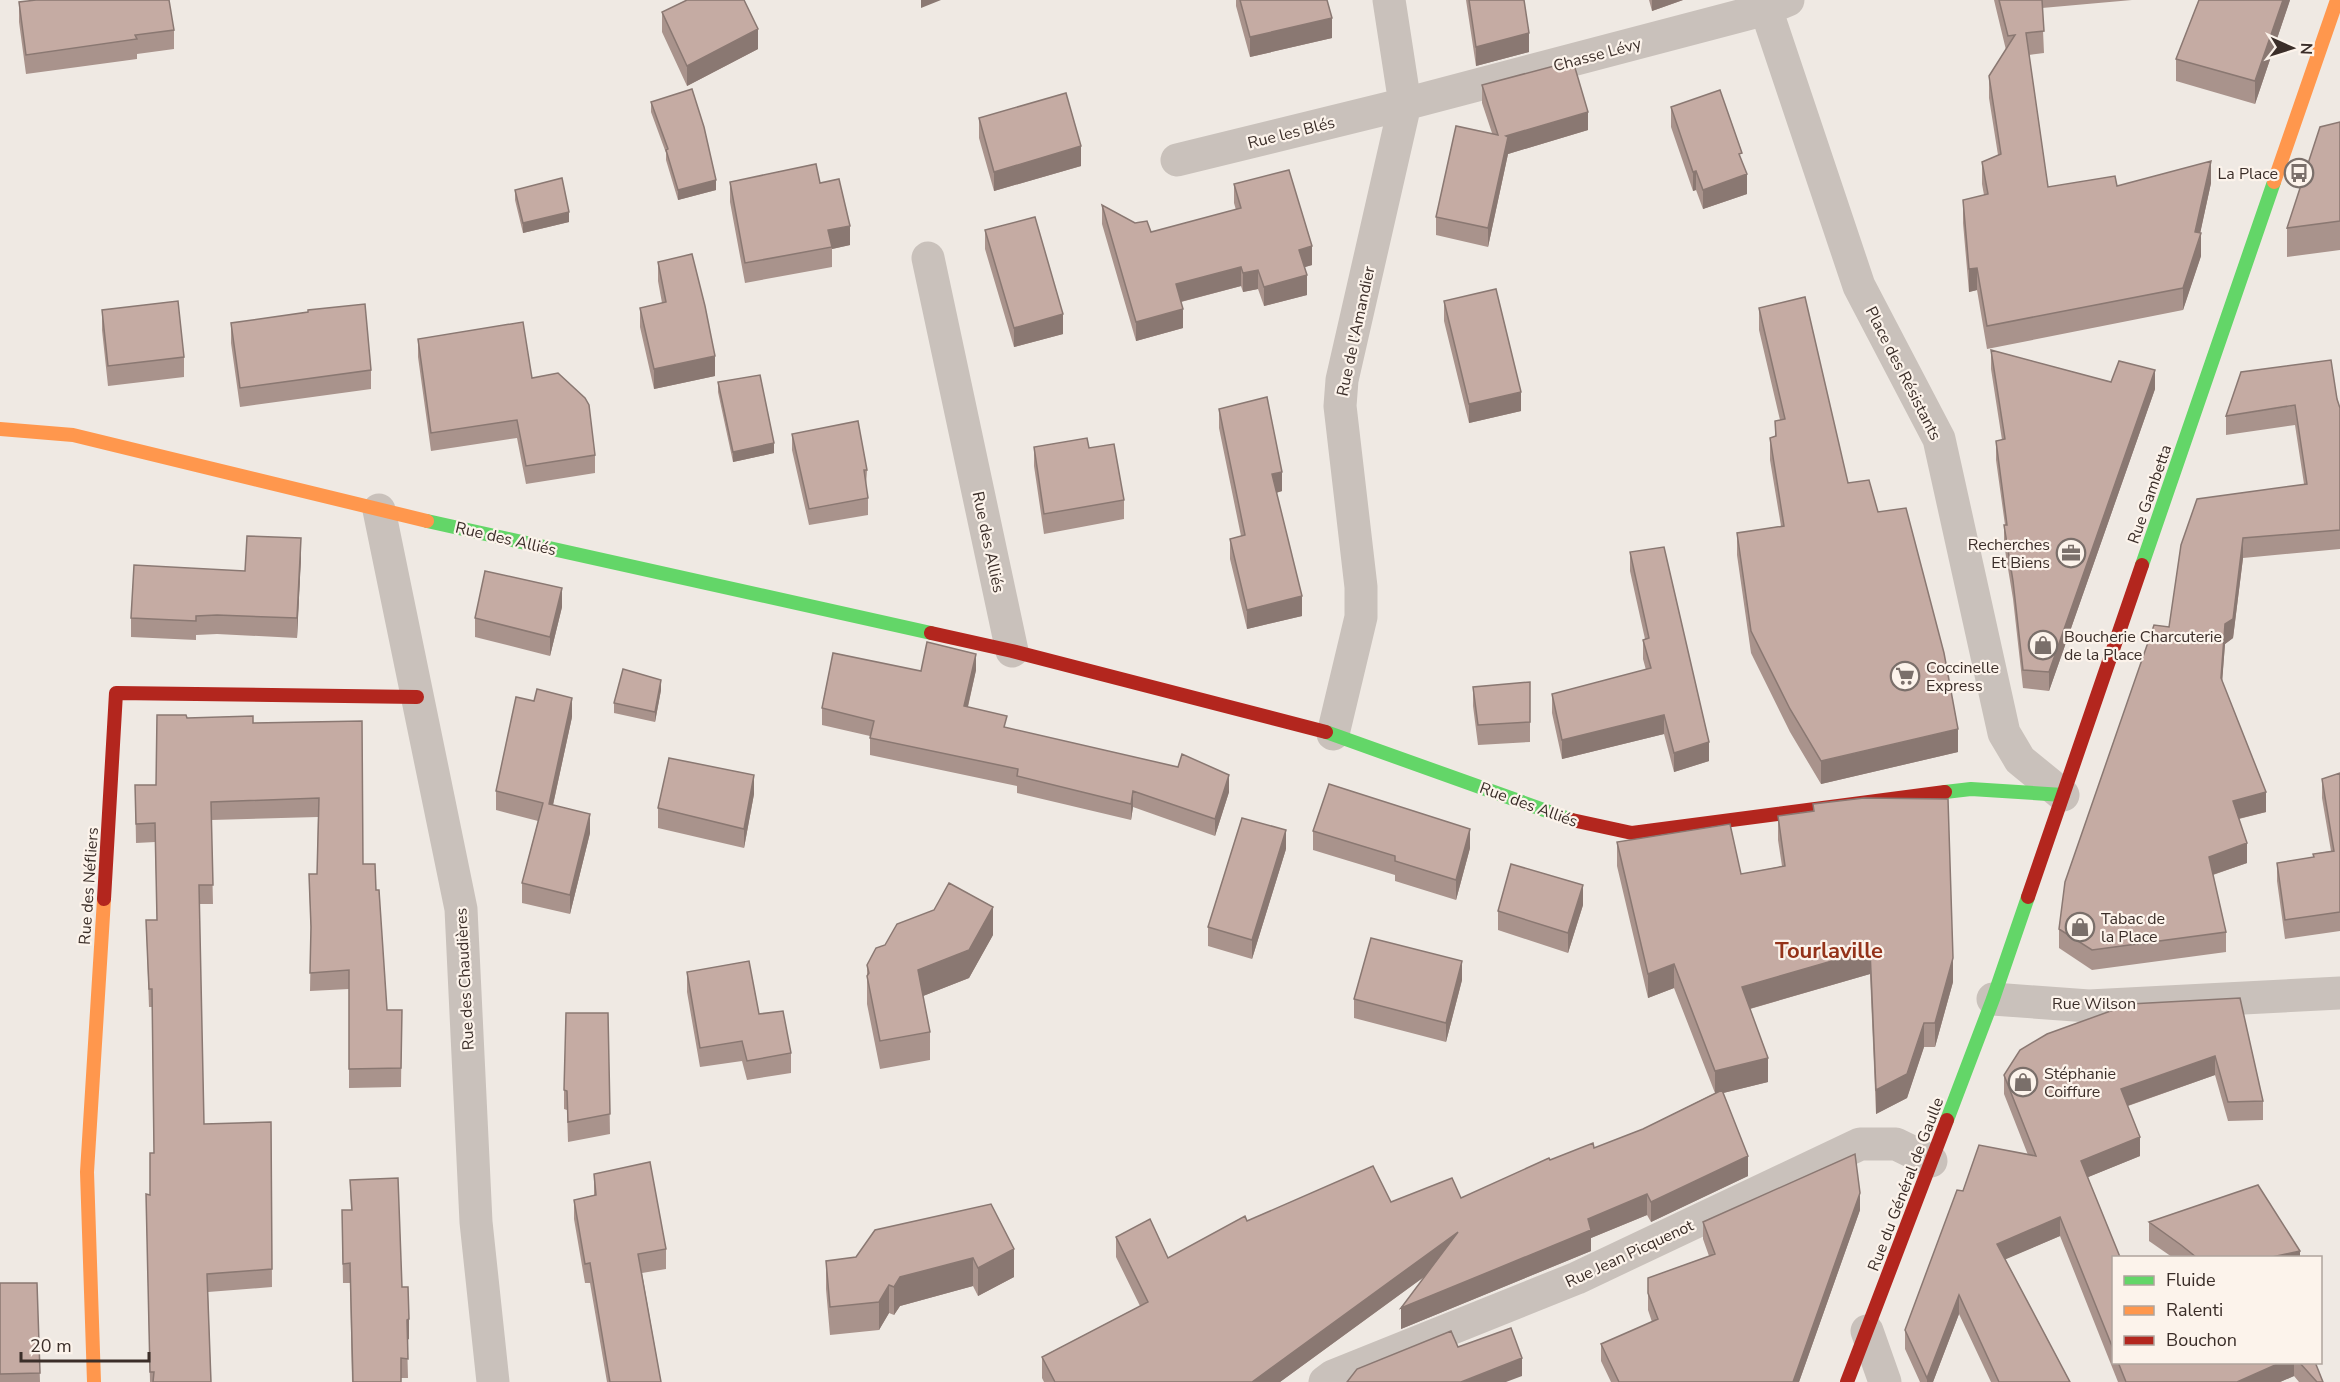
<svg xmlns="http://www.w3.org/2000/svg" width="2340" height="1382" viewBox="0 0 2340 1382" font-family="'Nunito Sans',sans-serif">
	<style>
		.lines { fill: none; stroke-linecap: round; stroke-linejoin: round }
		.street { stroke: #c9c1bb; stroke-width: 33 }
		.fast { stroke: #63d668; stroke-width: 14 }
		.slow { stroke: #ff974d; stroke-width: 14 }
		.jam { stroke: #b3261e; stroke-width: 14 }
		.wall { fill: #a9938c }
		.shaded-wall { fill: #8a7872 }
		.building { fill: #c5aba3; stroke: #8a7872; stroke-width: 1.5 }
		.labels { text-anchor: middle; stroke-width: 4.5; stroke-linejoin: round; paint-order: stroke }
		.street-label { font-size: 16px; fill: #3b2e29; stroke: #fcf3eb }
		.poi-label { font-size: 16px; fill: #3b2e29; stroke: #fcf3eb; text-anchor: start }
		.district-label { font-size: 22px; font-weight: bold; fill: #933219; stroke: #fcf3eb }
	</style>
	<rect width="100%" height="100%" fill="#efe9e3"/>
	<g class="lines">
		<path class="street" d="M 1763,0 L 1859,286 L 1939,439 L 2004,733 L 2020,760 L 2063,795
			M 1177,160 L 1405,104 L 1766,9 L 1788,0
			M 928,258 L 1012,651
			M 379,510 L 461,909 L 476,1222 L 493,1382
			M 1333,734 L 1361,617 L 1361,587 L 1340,406 L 1342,380 L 1405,104 L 1389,0
			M 1993,999 L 2089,1006 L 2340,993
			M 1867,1331 L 1885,1382
			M 1325,1382 L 1333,1376 L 1577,1278 L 1860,1144 L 1896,1144 L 1931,1161"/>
		<path class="fast" d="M 427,521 L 931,633
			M 2142,565 L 2274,182
			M 1326,732 L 1572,820
			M 1945,792 L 1971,789 L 2063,795
			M 1947,1120 L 1993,999 L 2028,897"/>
		<path class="slow" d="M 2274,182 L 2337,0
			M 0,429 L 73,435 L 427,521
			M 94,1382 L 87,1172 L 104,899"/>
		<path class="jam" d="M 931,633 L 1012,651 L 1326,732
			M 1572,820 L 1632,833 L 1945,792
			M 2028,897 L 2142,565
			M 104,899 L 116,693 L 417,697
			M 1847,1382 L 1947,1120"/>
	</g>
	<path class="wall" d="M 1236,0 L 1327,0 L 1332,38 L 1250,57 L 1236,6 Z
		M 1466,0 L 1524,0 L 1529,52 L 1476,66 Z
		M 1649,0 L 1683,0 L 1652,11 Z
		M 1994,0 L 2132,0 L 2042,8 L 2044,53 L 2029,55 L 2048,187 L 2211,183 L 2200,233 L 2201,256 L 2183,310 L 1987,349 L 1977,290 L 1969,292 L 1963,223 L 1963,200 L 1984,195 L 1982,184 L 1982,162 L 1998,155 L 1989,98 L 1989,76 L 2006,50 Z
		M 2199,0 L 2290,0 L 2255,104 L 2176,81 L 2176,59 Z
		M 19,2 L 174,30 L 174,49 L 137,54 L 137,59 L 26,74 L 19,22 Z
		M 662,12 L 758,49 L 687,86 L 662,32 Z
		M 1482,85 L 1588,130 L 1508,154 L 1488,247 L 1436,235 L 1436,217 L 1492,133 L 1482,103 Z
		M 651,102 L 716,190 L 678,200 L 666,160 L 666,153 L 651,112 Z
		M 1671,107 L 1742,162 L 1747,194 L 1703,209 L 1696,190 L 1693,191 L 1671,127 Z
		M 979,118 L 1081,166 L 994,191 L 979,138 Z
		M 2340,122 L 2340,250 L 2287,257 L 2287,228 Z
		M 730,182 L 820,183 L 850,245 L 832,249 L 832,267 L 745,283 L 730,202 Z
		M 1234,184 L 1312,265 L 1304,267 L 1307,295 L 1264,306 L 1258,289 L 1243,292 L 1241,286 L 1181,302 L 1183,328 L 1136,341 L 1102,224 L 1102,205 L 1151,232 L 1236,210 L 1234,203 Z
		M 515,190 L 569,222 L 523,233 L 515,200 Z
		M 985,230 L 1063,334 L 1014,347 L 985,249 Z
		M 658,262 L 715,376 L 654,389 L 640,327 L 640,308 L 662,303 L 658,281 Z
		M 1444,301 L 1521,411 L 1469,423 L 1444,321 Z
		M 1759,308 L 1848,483 L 1878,512 L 1958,752 L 1821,784 L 1790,732 L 1751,653 L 1737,555 L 1737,533 L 1781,526 L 1770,460 L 1770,438 L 1775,436 L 1775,421 L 1780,420 L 1759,330 Z
		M 102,310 L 184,357 L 184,377 L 108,386 L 102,330 Z
		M 231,323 L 371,370 L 371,389 L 240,407 L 231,343 Z
		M 418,339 L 532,378 L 595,455 L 595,473 L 526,484 L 517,438 L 431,451 L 418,357 Z
		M 1991,350 L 2111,382 L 2155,389 L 2049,691 L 2023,688 L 2013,599 L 2004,544 L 2004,525 L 2005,525 L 1996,460 L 1996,441 L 2002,440 L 1991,369 Z
		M 718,382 L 774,453 L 733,462 L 718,392 Z
		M 2337,399 L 2340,408 L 2340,549 L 2243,558 L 2233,638 L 2225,644 L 2222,681 L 2266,812 L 2239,819 L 2247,863 L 2213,875 L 2226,932 L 2226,952 L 2092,970 L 2059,948 L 2059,929 L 2169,627 L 2181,545 L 2304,484 L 2295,425 L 2226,435 L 2226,416 Z
		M 1219,409 L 1282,491 L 1276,493 L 1302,616 L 1247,629 L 1230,559 L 1230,539 L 1241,536 L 1219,428 Z
		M 792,434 L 867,470 L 866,486 L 868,498 L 868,515 L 809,525 L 792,450 Z
		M 1034,447 L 1089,448 L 1124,500 L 1124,519 L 1044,534 L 1034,466 Z
		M 1630,552 L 1709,761 L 1674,772 L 1664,734 L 1562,759 L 1552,713 L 1552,694 L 1646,670 L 1643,659 L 1643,640 L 1645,639 L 1630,571 Z
		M 301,557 L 297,638 L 217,634 L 196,635 L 196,640 L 131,637 L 131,618 L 245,571 Z
		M 562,607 L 550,656 L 475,637 L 475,618 Z
		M 976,670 L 968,707 L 1007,728 L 1229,792 L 1215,836 L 1133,807 L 1131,820 L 1017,793 L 1017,786 L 870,755 L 870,736 L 822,725 L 822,708 L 921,671 Z
		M 1530,682 L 1530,742 L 1478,745 L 1473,706 L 1473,687 Z
		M 661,690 L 655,722 L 614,713 L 614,703 Z
		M 572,717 L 553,805 L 590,833 L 570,914 L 522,903 L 522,883 L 538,821 L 496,810 L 496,791 Z
		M 187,718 L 253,723 L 362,721 L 363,864 L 376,890 L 387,1010 L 402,1010 L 401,1087 L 349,1088 L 349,989 L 310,991 L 311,939 L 309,874 L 317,874 L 318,817 L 211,820 L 213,904 L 199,904 L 204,1124 L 271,1122 L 272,1287 L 208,1292 L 211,1382 L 150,1382 L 146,1194 L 150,1195 L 154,1153 L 152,1007 L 149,1007 L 146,920 L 157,920 L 155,842 L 136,843 L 135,785 L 156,785 Z
		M 2340,773 L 2340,931 L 2285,939 L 2277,881 L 2277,863 L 2313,857 L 2313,854 L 2331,851 L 2322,798 L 2322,779 Z
		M 754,794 L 744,848 L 658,828 L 658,808 Z
		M 1813,804 L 1953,982 L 1935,1047 L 1924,1047 L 1907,1098 L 1876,1114 L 1870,974 L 1750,1009 L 1768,1082 L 1723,1093 L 1748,1176 L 1651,1222 L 1647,1215 L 1591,1238 L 1591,1251 L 1401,1329 L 1424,1277 L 1280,1382 L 1044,1382 L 1042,1378 L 1042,1357 L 1140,1306 L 1116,1257 L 1116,1237 L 1168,1258 L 1247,1221 L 1391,1202 L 1461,1198 L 1550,1160 L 1594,1148 L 1643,1129 L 1715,1093 L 1674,988 L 1648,998 L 1617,866 L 1617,842 L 1741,874 L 1782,866 L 1778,840 L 1778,816 L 1813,811 Z
		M 1313,831 L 1470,848 L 1456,900 L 1395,881 L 1395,875 L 1313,850 Z
		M 1286,849 L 1252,959 L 1208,946 L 1208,927 Z
		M 1583,905 L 1568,953 L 1498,930 L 1498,911 Z
		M 993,935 L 969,978 L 923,996 L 930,1032 L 930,1060 L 880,1069 L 867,1004 L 867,965 Z
		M 687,972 L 759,1014 L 791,1053 L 791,1073 L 747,1080 L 742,1061 L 700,1067 L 687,992 Z
		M 1462,980 L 1446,1042 L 1354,1018 L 1354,999 Z
		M 2240,998 L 2263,1101 L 2263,1120 L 2228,1121 L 2215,1075 L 2128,1106 L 2140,1156 L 2088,1177 L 2114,1257 L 2114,1362 L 2315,1362 L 2323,1382 L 2299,1382 L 2294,1376 L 2280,1382 L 2118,1382 L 2060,1236 L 2005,1259 L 2070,1382 L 1991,1382 L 1959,1314 L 1933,1382 L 1920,1382 L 1905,1349 L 1905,1330 L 1963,1191 L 2028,1155 L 2004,1094 L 2004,1075 Z
		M 608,1013 L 610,1134 L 568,1142 L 567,1110 L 564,1109 L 564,1090 Z
		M 594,1174 L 666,1249 L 666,1269 L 642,1273 L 661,1382 L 607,1382 L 590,1283 L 585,1283 L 574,1219 L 574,1200 L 594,1195 Z
		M 350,1180 L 402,1287 L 409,1339 L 407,1339 L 408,1378 L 401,1378 L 401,1382 L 352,1382 L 350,1283 L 343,1283 L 342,1230 L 342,1210 L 351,1210 Z
		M 991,1204 L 1014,1277 L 978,1296 L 973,1286 L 900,1306 L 894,1315 L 889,1313 L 879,1330 L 830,1335 L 826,1289 L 826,1261 L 856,1257 Z
		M 1860,1210 L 1799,1382 L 1611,1382 L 1601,1361 L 1601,1344 L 1652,1322 L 1648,1310 L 1648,1278 L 1709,1256 L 1703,1239 L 1703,1222 Z
		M 2149,1222 L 2300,1257 L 2172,1257 L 2149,1241 Z
		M 0,1283 L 37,1283 L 40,1382 L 0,1382 Z"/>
	<path class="shaded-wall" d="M 921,0 L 941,0 L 921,8 Z
		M 1652,0 L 1683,0 L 1652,11 Z
		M 2283,0 L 2290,0 L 2255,104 L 2255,81 Z
		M 1332,18 L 1332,38 L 1250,57 L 1250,37 Z
		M 758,29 L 758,49 L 687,86 L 687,66 Z
		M 1529,33 L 1529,52 L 1476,66 L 1476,47 Z
		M 1588,112 L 1588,130 L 1508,154 L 1488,247 L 1488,228 L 1506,136 Z
		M 1081,146 L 1081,166 L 994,191 L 994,172 Z
		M 2211,161 L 2211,183 L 2197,248 L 2201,233 L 2201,256 L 2183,310 L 2183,288 Z
		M 1696,171 L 1696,190 L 1693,191 L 1693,172 Z
		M 1747,174 L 1747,194 L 1703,209 L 1703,190 Z
		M 716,180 L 716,190 L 678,200 L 678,190 Z
		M 569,212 L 569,222 L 523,233 L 523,223 Z
		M 850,226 L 850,245 L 832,249 L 828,230 Z
		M 1312,246 L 1312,265 L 1299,269 L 1299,250 Z
		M 1241,267 L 1241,286 L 1176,303 L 1176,284 Z
		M 1977,268 L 1977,290 L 1969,292 L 1969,269 Z
		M 1258,270 L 1258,289 L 1243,292 L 1243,273 Z
		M 1307,275 L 1307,295 L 1264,306 L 1264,287 Z
		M 1183,309 L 1183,328 L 1136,341 L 1136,322 Z
		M 1063,314 L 1063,334 L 1014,347 L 1014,328 Z
		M 715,356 L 715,376 L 654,389 L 654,369 Z
		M 2155,370 L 2155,389 L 2049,691 L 2049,672 Z
		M 1521,392 L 1521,411 L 1469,423 L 1469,404 Z
		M 774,443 L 774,453 L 733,462 L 733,452 Z
		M 1282,472 L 1282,491 L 1272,494 L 1272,474 Z
		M 301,538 L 301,557 L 297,638 L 297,618 Z
		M 2243,538 L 2243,558 L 2233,638 L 2225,644 L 2221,697 L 2221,678 L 2225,624 Z
		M 562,588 L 562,607 L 550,656 L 550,637 Z
		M 1302,596 L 1302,616 L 1247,629 L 1247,610 Z
		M 976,654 L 976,670 L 964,723 L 964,706 Z
		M 661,680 L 661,690 L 655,722 L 655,712 Z
		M 572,698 L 572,717 L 549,823 L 549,804 Z
		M 1664,715 L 1664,734 L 1562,759 L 1562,740 Z
		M 1958,729 L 1958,752 L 1821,784 L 1821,761 Z
		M 1709,742 L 1709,761 L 1674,772 L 1674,753 Z
		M 754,775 L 754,794 L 744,848 L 744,829 Z
		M 1229,775 L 1229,792 L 1215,836 L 1215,819 Z
		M 1133,791 L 1133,807 L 1131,820 L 1131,804 Z
		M 2266,792 L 2266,812 L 2233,820 L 2233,801 Z
		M 590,814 L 590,833 L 570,914 L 570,895 Z
		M 1470,829 L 1470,848 L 1456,900 L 1456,880 Z
		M 1286,830 L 1286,849 L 1252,959 L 1252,940 Z
		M 2247,843 L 2247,863 L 2209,876 L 2209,857 Z
		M 1583,885 L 1583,905 L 1568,953 L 1568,933 Z
		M 993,907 L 993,935 L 969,978 L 918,998 L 918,970 Z
		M 1870,950 L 1870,974 L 1742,1011 L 1742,987 Z
		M 1953,958 L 1953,982 L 1935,1047 L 1935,1023 Z
		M 1462,961 L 1462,980 L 1446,1042 L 1446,1023 Z
		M 1674,964 L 1674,988 L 1648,998 L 1648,974 Z
		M 1924,1023 L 1924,1047 L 1907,1098 L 1876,1114 L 1876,1090 Z
		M 2215,1056 L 2215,1075 L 2121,1108 L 2121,1089 Z
		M 1768,1058 L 1768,1082 L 1715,1095 L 1715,1071 Z
		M 2140,1137 L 2140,1156 L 2081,1180 L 2081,1161 Z
		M 1748,1156 L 1748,1176 L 1651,1222 L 1651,1202 Z
		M 1860,1193 L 1860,1210 L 1799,1382 L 1793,1382 Z
		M 1647,1194 L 1647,1215 L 1591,1238 L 1591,1251 L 1401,1329 L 1401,1308 L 1588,1219 Z
		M 2060,1217 L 2060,1236 L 1997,1263 L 1997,1244 Z
		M 1458,1232 L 1458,1252 L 1280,1382 L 1252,1382 Z
		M 1014,1249 L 1014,1277 L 978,1296 L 978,1268 Z
		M 2300,1251 L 2300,1257 L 2272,1257 Z
		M 973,1258 L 973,1286 L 900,1306 L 894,1315 L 894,1287 L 900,1277 Z
		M 889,1285 L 889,1313 L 879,1330 L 879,1302 Z
		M 1959,1295 L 1959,1314 L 1933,1382 L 1927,1382 L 1927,1378 Z
		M 409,1319 L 409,1339 L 407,1340 L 407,1320 Z
		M 1522,1358 L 1522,1376 L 1506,1382 L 1461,1382 Z
		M 2282,1362 L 2294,1362 L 2294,1376 L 2280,1382 L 2237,1382 Z"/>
	<path class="building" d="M 36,0 L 169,0 L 174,30 L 135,35 L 137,39 L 26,55 L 19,2 Z
		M 687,0 L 744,0 L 758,29 L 687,66 L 662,12 Z
		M 1240,0 L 1327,0 L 1332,18 L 1250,37 Z
		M 1469,0 L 1524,0 L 1529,33 L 1476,47 Z
		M 1999,0 L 2042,0 L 2044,31 L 2026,33 L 2048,187 L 2115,176 L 2117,186 L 2211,161 L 2195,232 L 2201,233 L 2183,288 L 1987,326 L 1977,268 L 1969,269 L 1963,200 L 1988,194 L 1982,162 L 2001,154 L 1989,76 L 2015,35 L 2008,36 Z
		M 2199,0 L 2283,0 L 2255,81 L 2176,59 Z
		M 1573,61 L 1588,112 L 1506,136 L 1508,137 L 1488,228 L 1436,217 L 1456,126 L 1498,135 L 1482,85 Z
		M 692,89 L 704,127 L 716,180 L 678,190 L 666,150 L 668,149 L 651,102 Z
		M 1720,90 L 1742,153 L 1739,154 L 1747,174 L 1703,190 L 1696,171 L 1693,172 L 1671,107 Z
		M 1066,93 L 1081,146 L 994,172 L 979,118 Z
		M 2340,122 L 2340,221 L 2287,228 L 2320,127 Z
		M 816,164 L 820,183 L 839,179 L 850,226 L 828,230 L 832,247 L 745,263 L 730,182 Z
		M 1289,170 L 1312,246 L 1299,250 L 1307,275 L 1264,287 L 1258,270 L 1243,273 L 1241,267 L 1176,284 L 1183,309 L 1136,322 L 1102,205 L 1135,223 L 1147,221 L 1151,232 L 1241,208 L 1234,184 Z
		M 562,178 L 569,212 L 523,223 L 515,190 Z
		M 1035,217 L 1063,314 L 1014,328 L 985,230 Z
		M 692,254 L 705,306 L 715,356 L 654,369 L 640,308 L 666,302 L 658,262 Z
		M 1496,289 L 1521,392 L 1469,404 L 1444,301 Z
		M 1805,297 L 1848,483 L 1869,480 L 1878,512 L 1906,508 L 1944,653 L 1958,729 L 1821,761 L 1790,709 L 1751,631 L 1737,533 L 1784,526 L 1770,438 L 1776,436 L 1775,421 L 1785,419 L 1759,308 Z
		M 178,301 L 184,357 L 108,366 L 102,310 Z
		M 365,304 L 371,370 L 240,388 L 231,323 L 308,312 L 308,310 Z
		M 523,322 L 532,378 L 558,373 L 585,398 L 589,405 L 595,455 L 526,466 L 517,420 L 431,433 L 418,339 Z
		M 1991,350 L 2111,382 L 2119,361 L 2155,370 L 2049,672 L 2023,670 L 2013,581 L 2004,525 L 2007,525 L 1996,441 L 2005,439 Z
		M 2331,360 L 2337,399 L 2340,408 L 2340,530 L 2243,538 L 2233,619 L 2225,624 L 2221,678 L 2266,792 L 2233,801 L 2247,843 L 2209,857 L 2226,932 L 2092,950 L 2059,929 L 2065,882 L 2154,625 L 2169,627 L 2181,545 L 2197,499 L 2307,484 L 2295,405 L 2226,416 L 2241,372 Z
		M 760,375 L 774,443 L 733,452 L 718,382 Z
		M 1267,397 L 1282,472 L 1272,474 L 1302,596 L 1247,610 L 1230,539 L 1245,535 L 1219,409 Z
		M 858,421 L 867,470 L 864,470 L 868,498 L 809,509 L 792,434 Z
		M 1087,438 L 1089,448 L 1114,444 L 1124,500 L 1044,514 L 1034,447 Z
		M 247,536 L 301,538 L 297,618 L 217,615 L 196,616 L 196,621 L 131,618 L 134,565 L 245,571 Z
		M 1664,547 L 1709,742 L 1674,753 L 1664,715 L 1562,740 L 1552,694 L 1651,668 L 1643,640 L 1649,638 L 1630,552 Z
		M 485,571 L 562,588 L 550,637 L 475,618 Z
		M 927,642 L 976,654 L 964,706 L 1007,716 L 1004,727 L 1178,767 L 1182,754 L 1229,775 L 1215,819 L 1133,791 L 1131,804 L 1017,776 L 1018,769 L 870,738 L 874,721 L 822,708 L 833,653 L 921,671 Z
		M 623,669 L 661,680 L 655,712 L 614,703 Z
		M 1530,682 L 1530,722 L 1478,725 L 1473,687 Z
		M 537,689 L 572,698 L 549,804 L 590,814 L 570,895 L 522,883 L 543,803 L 496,791 L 516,697 L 534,701 Z
		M 157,715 L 186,715 L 187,718 L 253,716 L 253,723 L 362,721 L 363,864 L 375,864 L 376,890 L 379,890 L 387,1010 L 402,1010 L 401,1068 L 349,1069 L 349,970 L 310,973 L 311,927 L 309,874 L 317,874 L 319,798 L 211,802 L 213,885 L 199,885 L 204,1124 L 271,1122 L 272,1269 L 207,1274 L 211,1382 L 153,1382 L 154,1372 L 150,1372 L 146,1194 L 150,1195 L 150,1153 L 154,1153 L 152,989 L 149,989 L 146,920 L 157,920 L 155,823 L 136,824 L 135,785 L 156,785 Z
		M 669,758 L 754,775 L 744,829 L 658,808 Z
		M 2340,773 L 2340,912 L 2285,920 L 2277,863 L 2314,857 L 2313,854 L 2334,851 L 2322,779 Z
		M 1329,784 L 1470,829 L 1456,880 L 1395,861 L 1395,856 L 1313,831 Z
		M 1864,798 L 1948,799 L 1953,958 L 1935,1023 L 1924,1023 L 1907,1074 L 1876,1090 L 1870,950 L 1742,987 L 1768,1058 L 1715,1071 L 1674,964 L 1648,974 L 1617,842 L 1730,824 L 1741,874 L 1785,866 L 1778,816 L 1814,811 L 1813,804 Z
		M 1242,818 L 1286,830 L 1252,940 L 1208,927 Z
		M 1511,864 L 1583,885 L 1568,933 L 1498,911 Z
		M 949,883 L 993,907 L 969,950 L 918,970 L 930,1032 L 880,1041 L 867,976 L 869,973 L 867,965 L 876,948 L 885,945 L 897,924 L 934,910 Z
		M 1371,938 L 1462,961 L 1446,1023 L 1354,999 Z
		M 749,961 L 759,1014 L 783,1011 L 791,1053 L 747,1061 L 742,1041 L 700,1048 L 687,972 Z
		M 2240,998 L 2263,1101 L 2228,1102 L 2215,1056 L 2121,1089 L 2140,1137 L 2081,1161 L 2120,1257 L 2114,1257 L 2114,1351 L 2060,1217 L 1997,1244 L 2070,1382 L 1999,1382 L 1959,1295 L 1927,1378 L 1905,1330 L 1957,1190 L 1963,1191 L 1979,1145 L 2036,1156 L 2004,1075 L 2020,1050 L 2047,1034 L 2130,1004 Z
		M 566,1013 L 608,1013 L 610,1114 L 568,1122 L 567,1091 L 564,1090 Z
		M 1722,1090 L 1748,1156 L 1651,1202 L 1647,1194 L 1588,1219 L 1591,1230 L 1401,1308 L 1458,1232 L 1252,1382 L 1055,1382 L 1042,1357 L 1148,1302 L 1116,1237 L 1150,1219 L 1168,1258 L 1245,1216 L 1247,1221 L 1373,1166 L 1391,1202 L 1452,1178 L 1461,1198 L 1549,1158 L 1550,1160 L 1593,1143 L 1594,1148 L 1643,1129 Z
		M 1855,1154 L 1860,1193 L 1793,1382 L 1619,1382 L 1601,1344 L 1658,1319 L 1648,1293 L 1648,1278 L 1715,1254 L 1703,1222 Z
		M 650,1162 L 666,1249 L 638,1254 L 661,1382 L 610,1382 L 590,1263 L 585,1264 L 574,1200 L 596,1195 L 594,1174 Z
		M 398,1178 L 402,1287 L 408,1287 L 409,1319 L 407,1320 L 408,1359 L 401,1358 L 401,1382 L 353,1382 L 350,1263 L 343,1264 L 342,1210 L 352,1210 L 350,1180 Z
		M 2258,1185 L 2300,1251 L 2272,1257 L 2196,1257 L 2181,1245 L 2149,1222 Z
		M 991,1204 L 1014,1249 L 978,1268 L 973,1258 L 900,1277 L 894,1287 L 889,1285 L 879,1302 L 830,1307 L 826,1261 L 856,1257 L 875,1230 Z
		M 0,1283 L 37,1283 L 40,1373 L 0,1374 Z
		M 1511,1328 L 1522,1358 L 1461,1382 L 1347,1382 L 1357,1369 L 1451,1331 L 1458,1347 Z
		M 2118,1362 L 2282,1362 L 2237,1382 L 2126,1382 Z
		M 2299,1362 L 2315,1362 L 2323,1382 L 2317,1382 Z"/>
	<defs>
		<g id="bus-ring" transform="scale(1.5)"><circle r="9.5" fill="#fcf3eb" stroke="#7a6f6a" stroke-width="1.5"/><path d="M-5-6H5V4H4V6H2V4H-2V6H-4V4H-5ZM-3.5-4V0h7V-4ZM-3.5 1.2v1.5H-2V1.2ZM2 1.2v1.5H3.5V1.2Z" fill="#7a6f6a"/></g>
		<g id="office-ring" transform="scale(1.5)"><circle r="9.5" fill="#fcf3eb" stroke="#7a6f6a" stroke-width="1.5"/><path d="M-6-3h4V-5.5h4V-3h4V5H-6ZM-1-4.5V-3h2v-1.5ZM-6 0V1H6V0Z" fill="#7a6f6a"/></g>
		<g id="shop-ring" transform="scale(1.5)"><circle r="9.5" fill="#fcf3eb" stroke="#7a6f6a" stroke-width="1.5"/><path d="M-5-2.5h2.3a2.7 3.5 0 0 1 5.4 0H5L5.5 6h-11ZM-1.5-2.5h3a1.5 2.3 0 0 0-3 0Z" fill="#7a6f6a"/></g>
		<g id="supermarket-ring" transform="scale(1.5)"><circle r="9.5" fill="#fcf3eb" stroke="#7a6f6a" stroke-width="1.5"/><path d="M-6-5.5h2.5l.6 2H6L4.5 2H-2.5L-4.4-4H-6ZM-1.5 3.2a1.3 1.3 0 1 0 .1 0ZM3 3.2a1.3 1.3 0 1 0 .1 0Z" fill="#7a6f6a"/></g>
	</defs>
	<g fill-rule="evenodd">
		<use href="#bus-ring" x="2299" y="173"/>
		<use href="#office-ring" x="2071" y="553"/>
		<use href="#shop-ring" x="2043" y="645"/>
		<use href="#supermarket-ring" x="1905" y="676"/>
		<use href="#shop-ring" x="2080" y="927"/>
		<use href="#shop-ring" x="2023" y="1082"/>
	</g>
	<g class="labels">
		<g class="street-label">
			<text transform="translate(1597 54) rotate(-15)" y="6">Chasse Lévy</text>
			<text transform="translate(1291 132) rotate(-14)" y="6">Rue les Blés</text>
			<text transform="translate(1355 331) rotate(-78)" y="6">Rue de l'Amandier</text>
			<text transform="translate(1904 373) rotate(63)" y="6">Place des Résistants</text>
			<text transform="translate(2149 494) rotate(-71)" y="6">Rue Gambetta</text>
			<text transform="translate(506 538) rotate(13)" y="6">Rue des Alliés</text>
			<text transform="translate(989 542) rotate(78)" y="6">Rue des Alliés</text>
			<text transform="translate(1529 804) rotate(20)" y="6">Rue des Alliés</text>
			<text transform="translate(88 886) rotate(-86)" y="6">Rue des Néfliers</text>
			<text transform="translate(464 979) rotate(-93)" y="6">Rue des Chaudières</text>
			<text x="2094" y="1009">Rue Wilson</text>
			<text transform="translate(1905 1184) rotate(-69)" y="6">Rue du Général de Gaulle</text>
			<text transform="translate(1629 1253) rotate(-25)" y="6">Rue Jean Picquenot</text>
		</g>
		<g class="poi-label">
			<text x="2278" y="179" text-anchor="end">La Place</text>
			<text x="2050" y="550" text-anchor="end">Recherches<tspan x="2050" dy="18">Et Biens</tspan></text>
			<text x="2064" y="642">Boucherie Charcuterie<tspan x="2064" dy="18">de la Place</tspan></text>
			<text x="1926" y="673">Coccinelle<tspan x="1926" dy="18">Express</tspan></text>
			<text x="2101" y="924">Tabac de<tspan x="2101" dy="18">la Place</tspan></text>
			<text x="2044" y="1079">Stéphanie<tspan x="2044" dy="18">Coiffure</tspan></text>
		</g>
		<g class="district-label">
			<text x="1829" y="958">Tourlaville</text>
		</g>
	</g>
	<rect x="2112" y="1256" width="210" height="108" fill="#fcf3eb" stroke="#afa49d" stroke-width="1.5"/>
	<rect x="2124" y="1276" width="30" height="9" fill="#63d668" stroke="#afa49d" stroke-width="1.5"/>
	<text x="2166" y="1286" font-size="18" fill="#3b2e29">Fluide</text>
	<rect x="2124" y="1306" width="30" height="9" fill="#ff974d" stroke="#afa49d" stroke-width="1.5"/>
	<text x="2166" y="1316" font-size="18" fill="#3b2e29">Ralenti</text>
	<rect x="2124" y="1336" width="30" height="9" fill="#b3261e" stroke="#afa49d" stroke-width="1.5"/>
	<text x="2166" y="1346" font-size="18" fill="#3b2e29">Bouchon</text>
	<g transform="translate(2292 48) rotate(93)" stroke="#fcf3eb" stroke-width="4.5" paint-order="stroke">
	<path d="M0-4.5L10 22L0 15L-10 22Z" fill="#3b2e29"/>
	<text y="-9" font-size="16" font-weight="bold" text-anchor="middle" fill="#3b2e29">N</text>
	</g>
	<path d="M21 1352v9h128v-9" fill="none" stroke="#3b2e29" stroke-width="3"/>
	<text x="30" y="1352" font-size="18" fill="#3b2e29" stroke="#fcf3eb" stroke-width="4.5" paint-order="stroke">20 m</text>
</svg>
